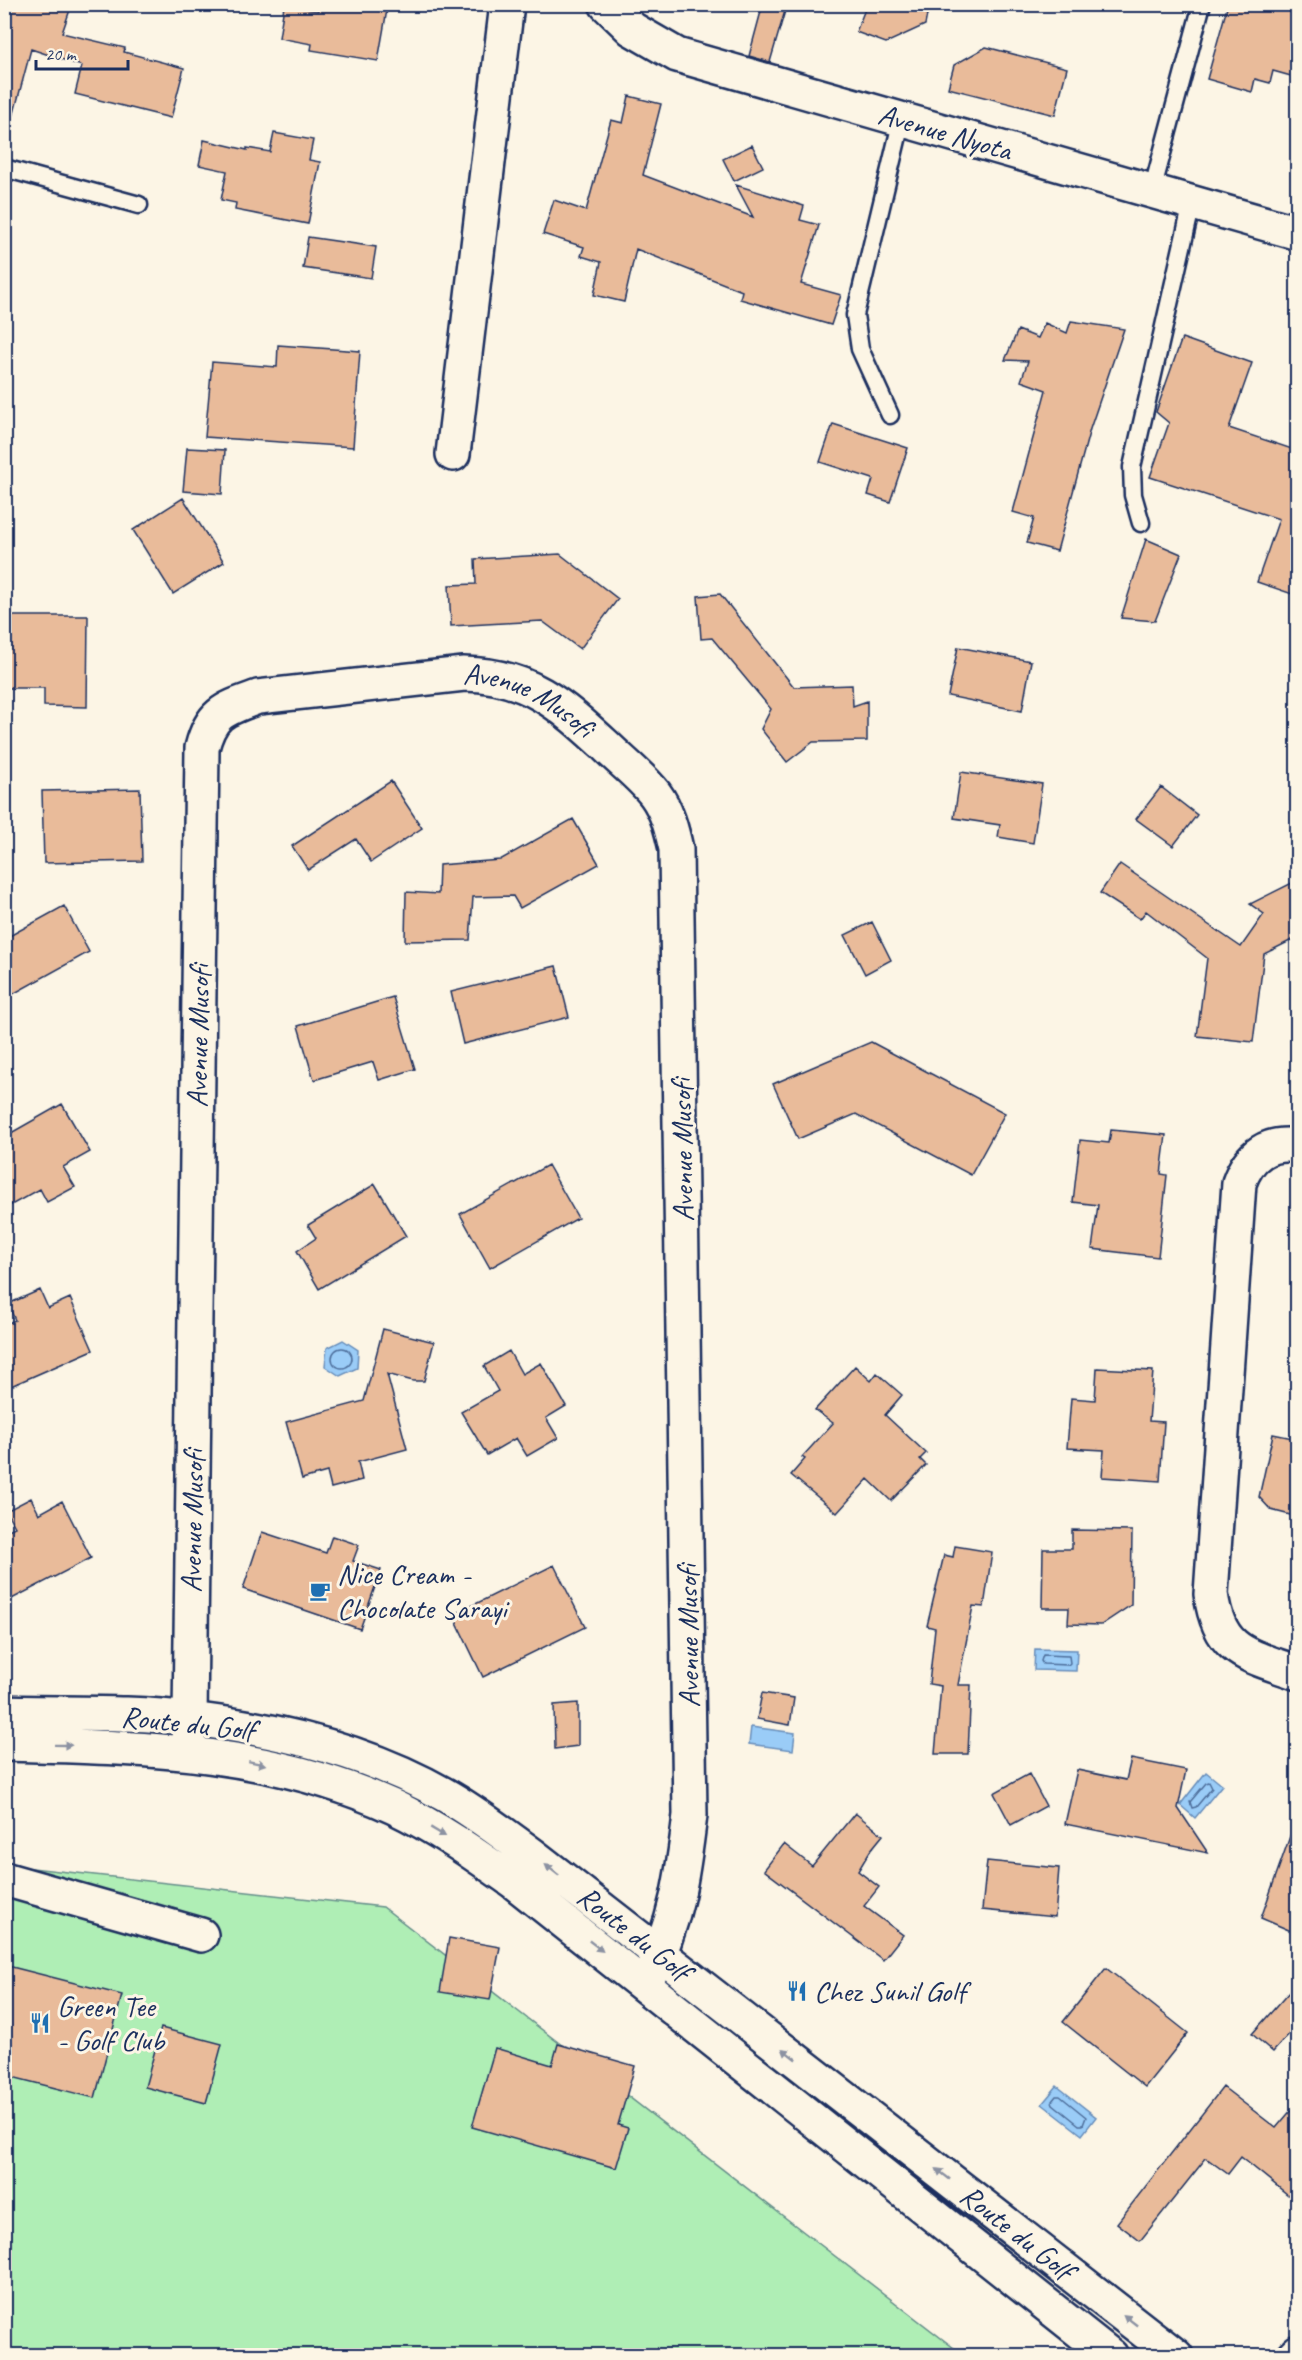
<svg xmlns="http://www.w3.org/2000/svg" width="1302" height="2360" viewBox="0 0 1302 2360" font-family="Caveat,sans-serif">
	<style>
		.green { fill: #afeeb5; stroke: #658e8a; stroke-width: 1.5 }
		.water { fill: #9accf7; stroke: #678dba; stroke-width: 1.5 }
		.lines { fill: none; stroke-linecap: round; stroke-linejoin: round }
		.shore { stroke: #4e6e9b; stroke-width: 1.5 }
		.building { fill: #e9bb9a; stroke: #1b2f5e; stroke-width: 1.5 }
		.service-casing { stroke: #1b2f5e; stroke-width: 21 }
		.minor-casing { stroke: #1b2f5e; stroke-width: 38 }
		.secondary-casing { stroke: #1b2f5e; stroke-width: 38 }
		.service { stroke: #fcf5e5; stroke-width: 16 }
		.minor { stroke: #fcf5e5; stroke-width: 33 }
		.secondary { stroke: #fcf5e5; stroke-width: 33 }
		.oneway { fill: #8c92a2 }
		.labels { text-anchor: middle; stroke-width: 6; stroke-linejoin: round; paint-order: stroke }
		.street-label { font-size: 30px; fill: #1b2f5e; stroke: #fcf5e5 }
		.poi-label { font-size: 30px; fill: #1b2f5e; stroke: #fcf5e5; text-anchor: start }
	</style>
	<rect width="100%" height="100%" fill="#fcf5e5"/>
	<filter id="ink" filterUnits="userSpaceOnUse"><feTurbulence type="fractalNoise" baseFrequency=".0167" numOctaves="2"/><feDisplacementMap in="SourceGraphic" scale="12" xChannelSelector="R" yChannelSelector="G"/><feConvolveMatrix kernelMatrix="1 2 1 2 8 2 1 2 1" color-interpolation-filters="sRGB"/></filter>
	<g filter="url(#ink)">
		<path class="green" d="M 5,1865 L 383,1907 L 963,2355 L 5,2356 Z"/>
		<path class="water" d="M 343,1340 L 358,1350 L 357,1368 L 340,1376 L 325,1366 L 327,1348 Z
			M 1035,1649 L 1077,1650 L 1076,1671 L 1034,1670 Z
			M 751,1727 L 795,1733 L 793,1750 L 749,1744 Z
			M 1206,1772 L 1222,1785 L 1195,1818 L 1180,1805 Z
			M 1057,2086 L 1096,2117 L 1082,2135 L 1042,2104 Z"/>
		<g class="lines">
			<path class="shore" d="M332 1358a10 10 0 1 1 20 0a10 10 0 1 1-20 0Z
				M 1043,1655 L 1069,1656 L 1070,1663 L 1068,1665 L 1043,1664 L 1041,1661 Z
				M 1209,1782 L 1212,1788 L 1196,1807 L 1192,1808 L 1190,1802 L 1206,1783 Z
				M 1056,2096 L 1060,2096 L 1086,2117 L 1083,2125 L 1079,2125 L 1053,2104 L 1052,2101 Z"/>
		</g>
		<path class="building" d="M 4,4 L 72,4 L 62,33 L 125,48 L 124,52 L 184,68 L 171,118 L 75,94 L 82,66 L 31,49 L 13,117 L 4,116 Z
			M 319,4 L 388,4 L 378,61 L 311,50 L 312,44 L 279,38 L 284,6 L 318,11 Z
			M 763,4 L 787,4 L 770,62 L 749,56 Z
			M 867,4 L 929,4 L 925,25 L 886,43 L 856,32 Z
			M 1228,4 L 1298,4 L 1298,78 L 1273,71 L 1270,83 L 1255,79 L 1252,92 L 1207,79 Z
			M 986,47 L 1067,68 L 1055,115 L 948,88 L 954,65 Z
			M 629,96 L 661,104 L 643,175 L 753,217 L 736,185 L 804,206 L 800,220 L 819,225 L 801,284 L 841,295 L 831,325 L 740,299 L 742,291 L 636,249 L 624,302 L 594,295 L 601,262 L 581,256 L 584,247 L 543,234 L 554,200 L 586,211 L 611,120 L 623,123 Z
			M 274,133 L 313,140 L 309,160 L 320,162 L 308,224 L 235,210 L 236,203 L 221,200 L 227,171 L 199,165 L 204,140 L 247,150 L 247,148 L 270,152 Z
			M 752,145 L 763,167 L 734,181 L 723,159 Z
			M 308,237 L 376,247 L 371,278 L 303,268 Z
			M 1071,321 L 1124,329 L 1090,429 L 1057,551 L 1027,543 L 1034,518 L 1013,512 L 1046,390 L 1021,381 L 1028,361 L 1005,360 L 1018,330 L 1038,338 L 1045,323 L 1067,333 Z
			M 1182,338 L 1252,363 L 1229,428 L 1298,451 L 1298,596 L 1257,582 L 1279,519 L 1150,477 L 1169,423 L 1156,412 Z
			M 278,345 L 360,351 L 353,447 L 205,437 L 212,362 L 277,367 Z
			M 833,424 L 908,448 L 890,502 L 868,495 L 873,479 L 820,462 Z
			M 187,448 L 225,450 L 222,494 L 183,491 Z
			M 183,498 L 224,562 L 173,594 L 133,530 Z
			M 1146,539 L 1181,554 L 1155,621 L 1121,618 Z
			M 560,554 L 618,599 L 580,649 L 542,621 L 451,626 L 449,585 L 476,584 L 475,559 Z
			M 720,594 L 794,687 L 852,685 L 853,706 L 867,701 L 867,741 L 813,742 L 787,762 L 761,729 L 771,709 L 712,638 L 701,639 L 698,596 Z
			M 4,616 L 88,616 L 87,707 L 44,706 L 44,688 L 4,688 Z
			M 958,647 L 1031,661 L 1022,711 L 948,696 Z
			M 961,772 L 1042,784 L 1033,843 L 998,837 L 1000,825 L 954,818 Z
			M 391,781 L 422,828 L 371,862 L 356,839 L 308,870 L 292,846 Z
			M 1161,787 L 1197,815 L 1173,846 L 1136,819 Z
			M 140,789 L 142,861 L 44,863 L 42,791 Z
			M 573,819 L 599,864 L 520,908 L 513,896 L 473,897 L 470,940 L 405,941 L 406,892 L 438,894 L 439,865 L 500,860 Z
			M 1120,864 L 1241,947 L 1264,914 L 1250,904 L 1298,880 L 1298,937 L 1264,954 L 1253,1042 L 1197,1036 L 1207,958 L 1146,911 L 1140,919 L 1100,893 Z
			M 64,906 L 89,952 L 4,999 L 4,939 Z
			M 872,922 L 891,960 L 865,974 L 845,935 Z
			M 556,966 L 569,1017 L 463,1044 L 451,992 Z
			M 393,997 L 415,1069 L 379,1080 L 373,1062 L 314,1080 L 298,1026 Z
			M 871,1042 L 1005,1113 L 971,1175 L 856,1114 L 798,1139 L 773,1084 Z
			M 62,1104 L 90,1152 L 63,1167 L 75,1187 L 47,1202 L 40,1189 L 4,1209 L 4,1137 Z
			M 1111,1130 L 1166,1135 L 1161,1174 L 1167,1175 L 1158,1257 L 1092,1249 L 1098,1205 L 1073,1202 L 1080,1140 L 1109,1143 Z
			M 548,1165 L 578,1218 L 490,1268 L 460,1214 Z
			M 375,1184 L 406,1236 L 319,1289 L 297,1251 L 316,1238 L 308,1225 Z
			M 40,1290 L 48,1308 L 70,1298 L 93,1350 L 4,1389 L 4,1325 L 15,1320 L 8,1304 Z
			M 383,1329 L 434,1342 L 424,1381 L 413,1381 L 387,1374 L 407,1449 L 358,1462 L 362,1480 L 331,1488 L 327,1472 L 302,1479 L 286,1422 L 364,1401 Z
			M 509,1351 L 522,1374 L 541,1363 L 566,1406 L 546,1418 L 558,1438 L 527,1456 L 516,1438 L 487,1455 L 461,1412 L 498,1391 L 484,1366 Z
			M 855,1366 L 871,1381 L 877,1373 L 902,1395 L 885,1415 L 926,1453 L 920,1459 L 926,1465 L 891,1501 L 868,1479 L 837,1513 L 791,1475 L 805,1459 L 802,1457 L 833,1423 L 815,1410 Z
			M 1097,1368 L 1153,1371 L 1149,1421 L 1164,1422 L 1160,1481 L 1102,1477 L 1104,1450 L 1067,1448 L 1071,1398 L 1095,1400 Z
			M 1273,1434 L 1298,1439 L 1298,1517 L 1271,1510 L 1259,1497 Z
			M 31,1498 L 39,1514 L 62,1501 L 91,1558 L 4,1603 L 4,1532 L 15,1527 L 6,1511 Z
			M 1072,1530 L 1132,1531 L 1131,1605 L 1101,1625 L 1068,1624 L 1069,1608 L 1042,1608 L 1043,1549 L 1072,1549 Z
			M 262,1532 L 326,1553 L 332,1536 L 359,1545 L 353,1561 L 381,1570 L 360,1629 L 243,1589 Z
			M 955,1546 L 992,1552 L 984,1607 L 973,1606 L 958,1685 L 971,1685 L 968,1754 L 935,1754 L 941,1686 L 929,1684 L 935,1628 L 927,1626 L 944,1555 L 953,1557 Z
			M 554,1565 L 585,1627 L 483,1677 L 453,1615 Z
			M 762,1693 L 794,1698 L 790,1725 L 757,1719 Z
			M 578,1703 L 578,1746 L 555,1749 L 554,1705 Z
			M 1131,1759 L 1186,1770 L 1178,1808 L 1208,1853 L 1065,1824 L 1077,1770 L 1126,1780 Z
			M 1029,1774 L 1046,1806 L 1011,1825 L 994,1793 Z
			M 855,1813 L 883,1835 L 870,1851 L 858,1871 L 879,1887 L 864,1906 L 903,1935 L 883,1960 L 764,1870 L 784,1844 L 812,1866 Z
			M 1294,1825 L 1298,1825 L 1298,1934 L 1261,1918 Z
			M 987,1861 L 1059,1868 L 1055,1917 L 982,1910 Z
			M 449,1938 L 500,1947 L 490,2000 L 440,1992 Z
			M 4,1965 L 122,1995 L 95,2098 L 4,2075 Z
			M 1106,1968 L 1188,2033 L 1145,2087 L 1063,2022 Z
			M 1298,1982 L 1298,2024 L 1273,2052 L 1252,2034 Z
			M 161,2028 L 222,2044 L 206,2103 L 145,2087 Z
			M 558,2044 L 635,2066 L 618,2125 L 628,2128 L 616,2168 L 472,2127 L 495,2048 L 552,2065 Z
			M 1223,2087 L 1276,2128 L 1298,2102 L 1298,2203 L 1241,2157 L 1228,2174 L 1206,2158 L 1140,2241 L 1117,2223 Z"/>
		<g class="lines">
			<g class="service-casing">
				<path id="service" d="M 4,168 L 139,205
					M 1152,191 L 1202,4
					M 890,415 L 860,349 L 855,315 L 902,119
					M 1141,523 L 1133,495 L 1132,467 L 1192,203"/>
			</g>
			<g class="minor-casing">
				<g id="minor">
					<path d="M 606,4 L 632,29 L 677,55 L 1298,233"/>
					<path d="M 453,454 L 507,4"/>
					<path d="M 1298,1146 C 1268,1141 1249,1155 1239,1183 L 1211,1594 C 1219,1653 1248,1655 1298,1673"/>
					<path id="s1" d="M 187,1748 L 190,1718 L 202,748 C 211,712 225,709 258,697 L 464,674 C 529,675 561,705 606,746 C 622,762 641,776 655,794 C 667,810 672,831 676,849 L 690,1815 C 683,1873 676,1925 648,1978"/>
					<path d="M 4,1879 L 201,1935"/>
					<path d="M 1294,2356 L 1298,2352"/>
				</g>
			</g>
			<g class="secondary-casing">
				<path id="secondary" d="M 4,1712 C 66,1714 129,1711 190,1719 C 278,1729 368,1751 445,1795 C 477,1813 506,1836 535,1857 L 1176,2356
					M 4,1744 C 141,1748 266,1749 394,1807 C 436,1827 476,1855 514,1882 L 1111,2356"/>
			</g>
			<use href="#service" class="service"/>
			<use href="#minor" class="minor"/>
			<use href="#secondary" class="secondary"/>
		</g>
		<defs><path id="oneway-solid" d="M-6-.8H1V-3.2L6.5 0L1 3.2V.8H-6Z" transform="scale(1.5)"/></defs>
		<g class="oneway">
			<use href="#oneway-solid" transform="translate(63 1745) rotate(1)"/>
			<use href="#oneway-solid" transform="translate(257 1763) rotate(12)"/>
			<use href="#oneway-solid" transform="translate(438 1832) rotate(31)"/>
			<use href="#oneway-solid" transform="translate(552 1870) rotate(-142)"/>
			<use href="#oneway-solid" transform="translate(596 1946) rotate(38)"/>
			<use href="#oneway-solid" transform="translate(789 2054) rotate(-142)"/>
			<use href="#oneway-solid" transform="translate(943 2174) rotate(-142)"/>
			<use href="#oneway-solid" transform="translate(1130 2320) rotate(-142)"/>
		</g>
	</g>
	<defs>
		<g id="cafe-bare" transform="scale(1.62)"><path d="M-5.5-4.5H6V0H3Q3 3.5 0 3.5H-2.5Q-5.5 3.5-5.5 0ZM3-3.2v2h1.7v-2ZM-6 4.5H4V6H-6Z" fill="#1f6fb2" stroke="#fcf5e5" stroke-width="2.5" paint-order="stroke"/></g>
		<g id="restaurant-bare" transform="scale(1.62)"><path d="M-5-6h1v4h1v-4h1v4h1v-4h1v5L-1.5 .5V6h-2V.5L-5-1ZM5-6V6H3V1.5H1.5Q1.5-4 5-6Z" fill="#1f6fb2" stroke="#fcf5e5" stroke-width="2.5" paint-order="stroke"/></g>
	</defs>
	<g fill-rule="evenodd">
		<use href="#cafe-bare" x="320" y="1591"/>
		<use href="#restaurant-bare" x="797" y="1991"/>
		<use href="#restaurant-bare" x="40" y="2023"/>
	</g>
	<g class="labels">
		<g class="street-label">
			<text transform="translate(945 132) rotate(16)" y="10">Avenue Nyota</text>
			<text dy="10" stroke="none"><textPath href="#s1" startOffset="1359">Avenue Musofi</textPath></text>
			<text transform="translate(198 1036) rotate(-89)" y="10">Avenue Musofi</text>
			<text transform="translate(682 1150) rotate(-91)" y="10">Avenue Musofi</text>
			<text transform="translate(192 1521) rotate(-89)" y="10">Avenue Musofi</text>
			<text transform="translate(688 1636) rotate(-91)" y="10">Avenue Musofi</text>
			<text transform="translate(188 1723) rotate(6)" y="10">Route du Golf</text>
			<text transform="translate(634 1933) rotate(38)" y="10">Route du Golf</text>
			<text transform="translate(1017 2232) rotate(38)" y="10">Route du Golf</text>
		</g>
		<g class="poi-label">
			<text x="337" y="1584">Nice Cream -<tspan x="337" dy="34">Chocolate Sarayi</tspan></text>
			<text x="814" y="2001">Chez Sunil Golf</text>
			<text x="57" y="2016">Green Tee<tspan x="57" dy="34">- Golf Club</tspan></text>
		</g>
	</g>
	<rect width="1302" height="2360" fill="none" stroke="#fcf5e5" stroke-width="24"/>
	<rect x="12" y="12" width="1278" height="2336" fill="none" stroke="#1b2f5e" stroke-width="2" filter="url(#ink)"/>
	<path d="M36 60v9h92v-9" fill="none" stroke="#1b2f5e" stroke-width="3"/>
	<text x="45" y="60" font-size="18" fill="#1b2f5e" stroke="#fcf5e5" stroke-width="4.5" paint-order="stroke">20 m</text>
</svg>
